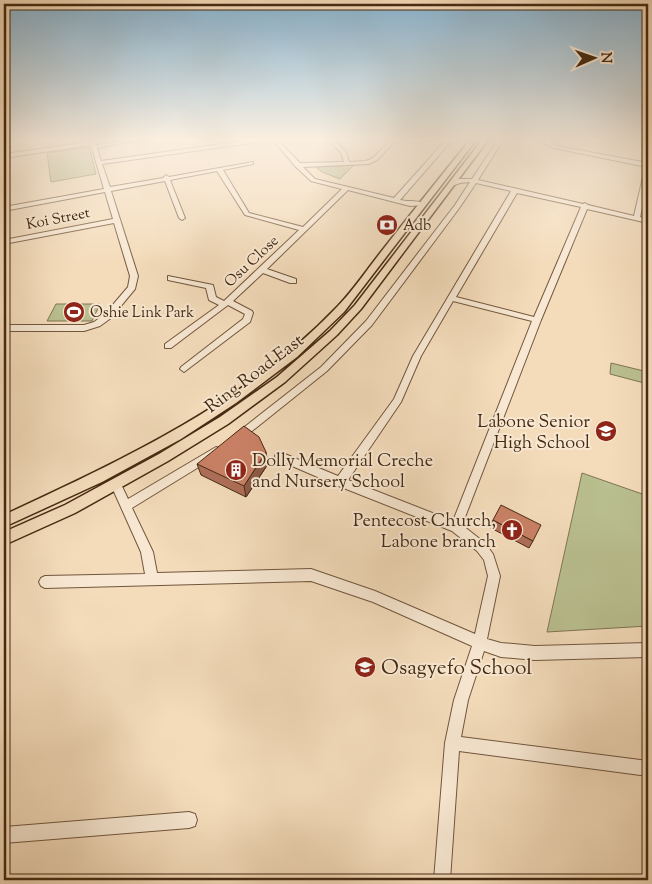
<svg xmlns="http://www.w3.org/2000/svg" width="652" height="884" viewBox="0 0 652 884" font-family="'Sorts Mill Goudy',serif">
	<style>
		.green { fill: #bac091; stroke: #807552 }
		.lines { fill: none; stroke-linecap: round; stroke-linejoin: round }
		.minor-casing { stroke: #71563c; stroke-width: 2 }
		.major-casing { stroke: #452a12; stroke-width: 3 }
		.minor { fill: #f8e8d3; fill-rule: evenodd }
		.major { fill: #f4dcbb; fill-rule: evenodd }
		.wall { fill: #ae6f58; stroke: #452a12 }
		.shaded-wall { fill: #8d5a47; stroke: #452a12 }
		.building { fill: #ca8166; stroke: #452a12 }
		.labels { text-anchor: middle; stroke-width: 4; stroke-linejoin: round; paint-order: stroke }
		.far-street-label { font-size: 15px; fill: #452a12; stroke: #f8e8d3 }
		.far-poi-label { font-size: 15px; fill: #452a12; stroke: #f8e8d3; text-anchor: start }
		.street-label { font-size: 18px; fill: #452a12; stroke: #f8e8d3 }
		.poi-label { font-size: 18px; fill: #452a12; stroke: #f8e8d3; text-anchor: end }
		.near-poi-label { font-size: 21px; fill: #452a12; stroke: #f8e8d3; text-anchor: start }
	</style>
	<rect width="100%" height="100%" fill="#f4dcbb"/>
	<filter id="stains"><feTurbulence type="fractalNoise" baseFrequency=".004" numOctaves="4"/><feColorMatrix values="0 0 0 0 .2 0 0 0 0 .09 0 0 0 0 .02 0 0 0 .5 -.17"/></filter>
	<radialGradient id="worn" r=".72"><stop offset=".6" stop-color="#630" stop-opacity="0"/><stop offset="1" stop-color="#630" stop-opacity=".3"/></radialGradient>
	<path class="green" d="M 89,147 L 96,174 L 51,182 L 47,153 Z
		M 354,165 L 340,179 L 322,172 L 316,167 Z
		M 56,304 L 100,304 L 92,321 L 47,321 Z
		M 611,363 L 648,372 L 648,384 L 610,374 Z
		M 582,473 L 648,496 L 648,626 L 547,632 Z"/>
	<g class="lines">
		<g class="minor-casing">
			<path id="minor" d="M 90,140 L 94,140 L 96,145 L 128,140 L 139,140 L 97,148 L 101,161 L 249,140 L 260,140 L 258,142 L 102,164 L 110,187 L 163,178 L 166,175 L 169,177 L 253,162 L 253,164 L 223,170 L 249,213 L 303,227 L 342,189 L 311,181 L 295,166 L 273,140 L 278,140 L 300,163 L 344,162 L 341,153 L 329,140 L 334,140 L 346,152 L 349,162 L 366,161 L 373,158 L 391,140 L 396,140 L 377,160 L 369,164 L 303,167 L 315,179 L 394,198 L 446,140 L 452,140 L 400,200 C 408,202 420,200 426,204 L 425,205 L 410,206 L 348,190 L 267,269 L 296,279 L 296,283 L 290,283 L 263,273 L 233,301 L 252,311 L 253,313 L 250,322 L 184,372 L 180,369 L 181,367 L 243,319 L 245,314 L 228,305 L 171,348 L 165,348 L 165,344 L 219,305 L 209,300 L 206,288 L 168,280 L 168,276 L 213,285 L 216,297 L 224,301 L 299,230 L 245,215 L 217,171 L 170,180 L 185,218 L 182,220 L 179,218 L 165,181 L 111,191 L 138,276 L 135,289 L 111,318 L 100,326 L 84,331 L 4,331 L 4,325 L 84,325 L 94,322 L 105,314 L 128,287 L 130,276 L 114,223 L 4,244 L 4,240 L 113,219 L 105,192 L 4,211 L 4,207 L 104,189 L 91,145 L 4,158 L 4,154 L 90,142 Z
				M 498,140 L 503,140 L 478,180 L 583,204 L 585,203 L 588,205 L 634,216 L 645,168 L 647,167 L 554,148 L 545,144 L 544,140 L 549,140 L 550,142 L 557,146 L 648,163 L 648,180 L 640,217 L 648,219 L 648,223 L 587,209 L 541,320 L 462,525 L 485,543 L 493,554 L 500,576 L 487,639 L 501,643 L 535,646 L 648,643 L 648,657 L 535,660 L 501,657 L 484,651 L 468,700 L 461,737 L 648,761 L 648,776 L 459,751 L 450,880 L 434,880 L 445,743 L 454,700 L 472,646 L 373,602 L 311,581 L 45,588 L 41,586 L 39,582 L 41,578 L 45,576 L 145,574 L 141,552 L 111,485 L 112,482 L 116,481 L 120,482 L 128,499 L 216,447 L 220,448 L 221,451 L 220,454 L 132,508 L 153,552 L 157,573 L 311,569 L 375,591 L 475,634 L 488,576 L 484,560 L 477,551 L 452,531 L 336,485 L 276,459 L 275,456 L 276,453 L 280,452 L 338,476 L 394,399 L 413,356 L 511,191 L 476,183 L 460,207 L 372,325 L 327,371 L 242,439 L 234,439 L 233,436 L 321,367 L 366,321 L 455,205 L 470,182 L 460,183 L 452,186 L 449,184 L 450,183 L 459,179 L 472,179 ZM 517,193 L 581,207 L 534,317 L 456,297 ZM 453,301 L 532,321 L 453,521 L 348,480 L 401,402 L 421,356 Z
				M 189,812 L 195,814 L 197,820 L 195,826 L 189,828 L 4,843 L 4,827 Z"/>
		</g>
		<g class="major-casing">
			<path id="major" d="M 470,140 L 476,140 L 344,312 L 297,357 L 236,403 L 181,439 L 102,482 L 4,527 L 4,515 C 122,460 244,404 336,308 C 352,292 366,271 381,252 C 410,215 440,177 470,140 Z
				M 482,140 L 488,140 L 361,309 L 337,335 L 285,382 L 228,424 L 168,461 L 75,513 L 4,545 L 4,532 L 65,505 L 159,454 L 220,417 L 277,377 L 330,331 L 355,305 Z"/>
		</g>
		<use href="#minor" class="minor"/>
		<use href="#major" class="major"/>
	</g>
	<path class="wall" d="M 197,464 L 268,464 L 246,497 L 201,475 Z
		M 493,520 L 533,541 L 529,548 L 489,527 Z"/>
	<path class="shaded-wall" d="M 266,452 L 268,464 L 246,497 L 244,486 Z"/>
	<path class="building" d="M 244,426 L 259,437 L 266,452 L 244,486 L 197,464 Z
		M 501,505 L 541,525 L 533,541 L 493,520 Z"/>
	<linearGradient id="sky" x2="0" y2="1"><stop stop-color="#89b6d4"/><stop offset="0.53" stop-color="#faefe0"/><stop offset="1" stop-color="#faefe0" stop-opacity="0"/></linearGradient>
	<rect width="652" height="263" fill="url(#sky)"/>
	<defs>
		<g id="bank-disc" transform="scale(1.125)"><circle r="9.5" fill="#8f2418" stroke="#f8e8d3"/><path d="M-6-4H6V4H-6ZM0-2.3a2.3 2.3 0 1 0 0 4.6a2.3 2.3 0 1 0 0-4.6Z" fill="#fff"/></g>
		<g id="stadium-disc" transform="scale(1.125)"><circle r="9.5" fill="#8f2418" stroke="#f8e8d3"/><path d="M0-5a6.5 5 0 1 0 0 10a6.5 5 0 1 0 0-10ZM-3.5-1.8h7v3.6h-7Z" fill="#fff"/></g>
		<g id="school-disc" transform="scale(1.125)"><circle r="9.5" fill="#8f2418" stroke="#f8e8d3"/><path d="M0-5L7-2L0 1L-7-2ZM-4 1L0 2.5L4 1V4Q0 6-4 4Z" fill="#fff"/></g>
		<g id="building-disc" transform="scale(1.125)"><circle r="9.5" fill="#8f2418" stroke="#f8e8d3"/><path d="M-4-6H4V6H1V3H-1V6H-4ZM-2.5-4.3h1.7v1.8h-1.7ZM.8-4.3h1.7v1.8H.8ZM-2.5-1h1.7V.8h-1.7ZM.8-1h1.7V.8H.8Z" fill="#fff"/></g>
		<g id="church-disc" transform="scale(1.125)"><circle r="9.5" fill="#8f2418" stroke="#f8e8d3"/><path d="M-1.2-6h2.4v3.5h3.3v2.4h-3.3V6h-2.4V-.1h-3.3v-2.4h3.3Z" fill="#fff"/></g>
	</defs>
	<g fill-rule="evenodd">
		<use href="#bank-disc" x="387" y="225"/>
		<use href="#stadium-disc" x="74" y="312"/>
		<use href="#school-disc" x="606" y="431"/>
		<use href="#building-disc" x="236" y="470"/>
		<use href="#church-disc" x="512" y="530"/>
		<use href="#school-disc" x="365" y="667"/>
	</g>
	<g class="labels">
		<g class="far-street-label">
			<text transform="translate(58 218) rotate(-11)" y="5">Koi Street</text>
			<text transform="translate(251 261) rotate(-43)" y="5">Osu Close</text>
		</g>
		<g class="far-poi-label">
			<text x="403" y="230">Adb</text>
			<text x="90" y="317">Oshie Link Park</text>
		</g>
		<g class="street-label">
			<text transform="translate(254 373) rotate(-37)" y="6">Ring Road East</text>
		</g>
		<g class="poi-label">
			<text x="590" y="427">Labone Senior<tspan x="590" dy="21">High School</tspan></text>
			<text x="252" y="466" text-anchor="start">Dolly Memorial Creche<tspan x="252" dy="21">and Nursery School</tspan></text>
			<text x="496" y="526">Pentecost Church,<tspan x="496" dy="21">Labone branch</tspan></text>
		</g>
		<g class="near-poi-label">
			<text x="381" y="674">Osagyefo School</text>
		</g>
	</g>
	<rect width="652" height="884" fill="none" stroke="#f4dcbb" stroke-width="20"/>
	<rect x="5" y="5" width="642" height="874" fill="none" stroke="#452a12" stroke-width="2.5"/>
	<rect x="10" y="10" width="632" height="864" fill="none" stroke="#452a12"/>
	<g transform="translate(594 58) rotate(88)" stroke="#f8e8d3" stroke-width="4" paint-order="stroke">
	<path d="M0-4L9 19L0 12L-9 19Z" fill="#452a12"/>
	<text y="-8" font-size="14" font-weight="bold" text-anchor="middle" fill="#452a12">N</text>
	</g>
	<rect width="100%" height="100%" filter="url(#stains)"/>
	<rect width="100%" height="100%" fill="url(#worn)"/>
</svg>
